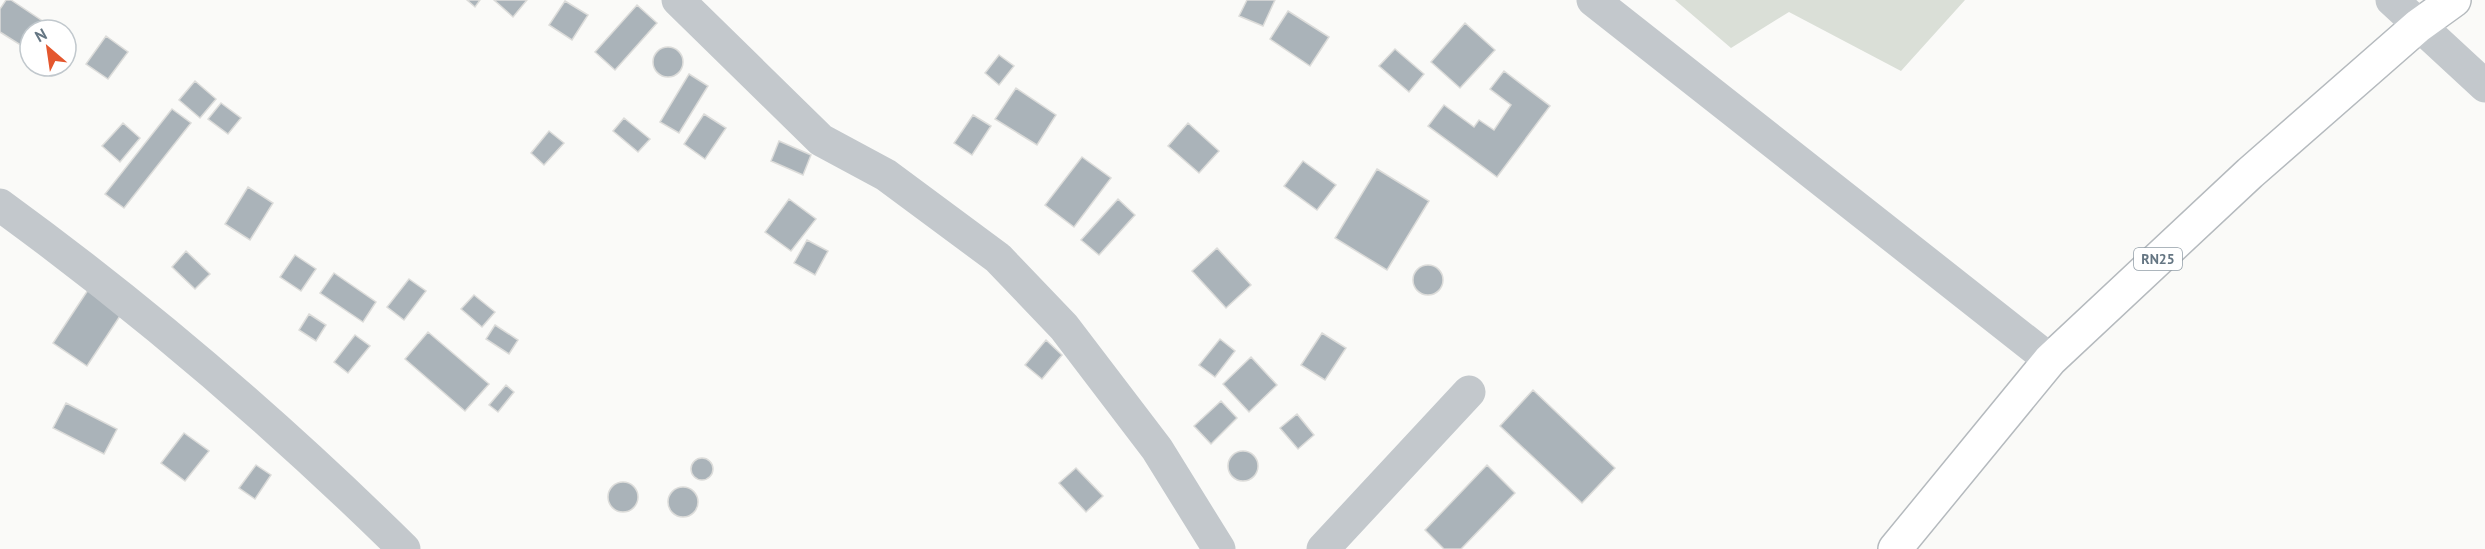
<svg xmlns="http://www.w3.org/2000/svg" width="2485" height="549" viewBox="0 0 2485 549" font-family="'PT Sans',sans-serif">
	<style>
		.green { fill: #dadfd7 }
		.building { fill: #aab3b9; stroke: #dcdcda; stroke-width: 1.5 }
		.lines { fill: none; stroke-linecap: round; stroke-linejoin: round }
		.major-casing { stroke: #b5babe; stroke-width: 36 }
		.minor { stroke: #c3c8cc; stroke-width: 33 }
		.major { stroke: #fff; stroke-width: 33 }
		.labels { text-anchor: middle; stroke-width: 6; stroke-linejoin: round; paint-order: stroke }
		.shield { fill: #fff; stroke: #939fa8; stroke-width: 1.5 }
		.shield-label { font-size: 14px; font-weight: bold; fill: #657683 }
	</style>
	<rect width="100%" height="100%" fill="#fafaf8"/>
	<path class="green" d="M 1675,0 L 1965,0 L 1901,71 L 1789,12 L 1731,48 Z"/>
	<path class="building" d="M 6,0 L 11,0 L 56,30 L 30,30 L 30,51 L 0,32 L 0,9 Z
		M 467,0 L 480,0 L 475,7 Z
		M 494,0 L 527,0 L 513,17 Z
		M 1247,0 L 1275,0 L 1263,26 L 1239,16 Z
		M 565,1 L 588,15 L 572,40 L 549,25 Z
		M 637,5 L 657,23 L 615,70 L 595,52 Z
		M 1288,11 L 1329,37 L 1310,66 L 1270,39 Z
		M 1465,23 L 1495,50 L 1460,88 L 1431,62 Z
		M 106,36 L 128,52 L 108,79 L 86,64 Z
		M653 62a15 15 0 1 1 30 0a15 15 0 1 1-30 0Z
		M 1395,49 L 1424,74 L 1409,92 L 1379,66 Z
		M 999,55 L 1014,66 L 999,85 L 985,73 Z
		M 1504,71 L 1550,106 L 1497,177 L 1428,126 L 1444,105 L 1474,127 L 1479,120 L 1494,130 L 1511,105 L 1490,89 Z
		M 689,74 L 708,86 L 679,133 L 660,122 Z
		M 195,81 L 216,99 L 200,118 L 179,100 Z
		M 1016,88 L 1056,115 L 1037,145 L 995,119 Z
		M 221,103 L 241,118 L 228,134 L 208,119 Z
		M 172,109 L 191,123 L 124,208 L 105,194 Z
		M 704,114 L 726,128 L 705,159 L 684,144 Z
		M 973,115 L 991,126 L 972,155 L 954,143 Z
		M 624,118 L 650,139 L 638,152 L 613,131 Z
		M 123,123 L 140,138 L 120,162 L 102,146 Z
		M 1188,123 L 1219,151 L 1199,173 L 1168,146 Z
		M 549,131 L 564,143 L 544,165 L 531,153 Z
		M 779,141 L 811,155 L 803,175 L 771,161 Z
		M 1082,157 L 1111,178 L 1074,227 L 1045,205 Z
		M 1303,161 L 1336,185 L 1317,210 L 1284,186 Z
		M 1377,169 L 1429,201 L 1387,270 L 1335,238 Z
		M 248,187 L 273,203 L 250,240 L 225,224 Z
		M 789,199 L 816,219 L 791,251 L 765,232 Z
		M 1118,199 L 1135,215 L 1099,255 L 1081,240 Z
		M 807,240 L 828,251 L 815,275 L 794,263 Z
		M 1217,248 L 1251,285 L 1226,308 L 1192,271 Z
		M 186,251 L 210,274 L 195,289 L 172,267 Z
		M 295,255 L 316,269 L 301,291 L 280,277 Z
		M1413 280a15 15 0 1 1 30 0a15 15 0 1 1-30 0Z
		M 334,273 L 376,302 L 363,322 L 320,293 Z
		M 409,279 L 426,291 L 404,320 L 387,307 Z
		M 88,290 L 122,313 L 87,366 L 53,343 Z
		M 474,295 L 495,312 L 482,327 L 461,309 Z
		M 309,314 L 326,325 L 316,341 L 299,330 Z
		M 495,325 L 518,340 L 509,354 L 486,339 Z
		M 428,332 L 489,384 L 465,411 L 405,359 Z
		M 1322,333 L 1346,348 L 1325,380 L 1301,365 Z
		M 355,335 L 370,346 L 348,373 L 334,362 Z
		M 1220,339 L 1235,351 L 1215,377 L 1199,365 Z
		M 1046,340 L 1062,355 L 1042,379 L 1025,365 Z
		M 1251,357 L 1277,385 L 1249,412 L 1223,384 Z
		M 506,385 L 514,392 L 498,412 L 489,405 Z
		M 1533,390 L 1615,468 L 1582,503 L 1500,426 Z
		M 1221,401 L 1237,418 L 1211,444 L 1194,426 Z
		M 66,403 L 117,429 L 104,454 L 53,428 Z
		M 1297,414 L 1314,435 L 1298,449 L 1280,428 Z
		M 184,433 L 209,451 L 185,481 L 161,463 Z
		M1228 466a15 15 0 1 1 30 0a15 15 0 1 1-30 0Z
		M691 469a11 11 0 1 1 22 0a11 11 0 1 1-22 0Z
		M 256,465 L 271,475 L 255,499 L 239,488 Z
		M 1487,465 L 1515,493 L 1461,549 L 1444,549 L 1425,530 Z
		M 1076,468 L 1103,496 L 1086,512 L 1059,483 Z
		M608 497a15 15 0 1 1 30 0a15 15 0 1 1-30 0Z
		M668 502a15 15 0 1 1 30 0a15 15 0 1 1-30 0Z"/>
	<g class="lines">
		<g class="major-casing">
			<path id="major" d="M 1895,549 L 2050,360 L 2250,173 L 2418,26 L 2454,0"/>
		</g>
		<path class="minor" d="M 678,0 L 821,140 L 886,175 L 998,258 L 1064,327 L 1157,449 L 1219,549
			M 1593,0 L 2050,360
			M 2392,0 L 2485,86
			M 0,205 C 143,309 278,425 404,549
			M 1323,549 L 1469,392"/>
		<use href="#major" class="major"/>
	</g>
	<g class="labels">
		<rect class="shield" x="2134" y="248" width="48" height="22" rx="4.5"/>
		<g class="shield-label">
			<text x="2158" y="264">RN25</text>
		</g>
	</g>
	<g transform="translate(48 48) rotate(331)"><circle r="28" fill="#ffffff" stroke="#c1c8cd" stroke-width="1.5"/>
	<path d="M0-4.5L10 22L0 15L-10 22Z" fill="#e4572e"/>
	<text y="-9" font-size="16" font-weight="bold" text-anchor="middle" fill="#657683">N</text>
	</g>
</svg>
